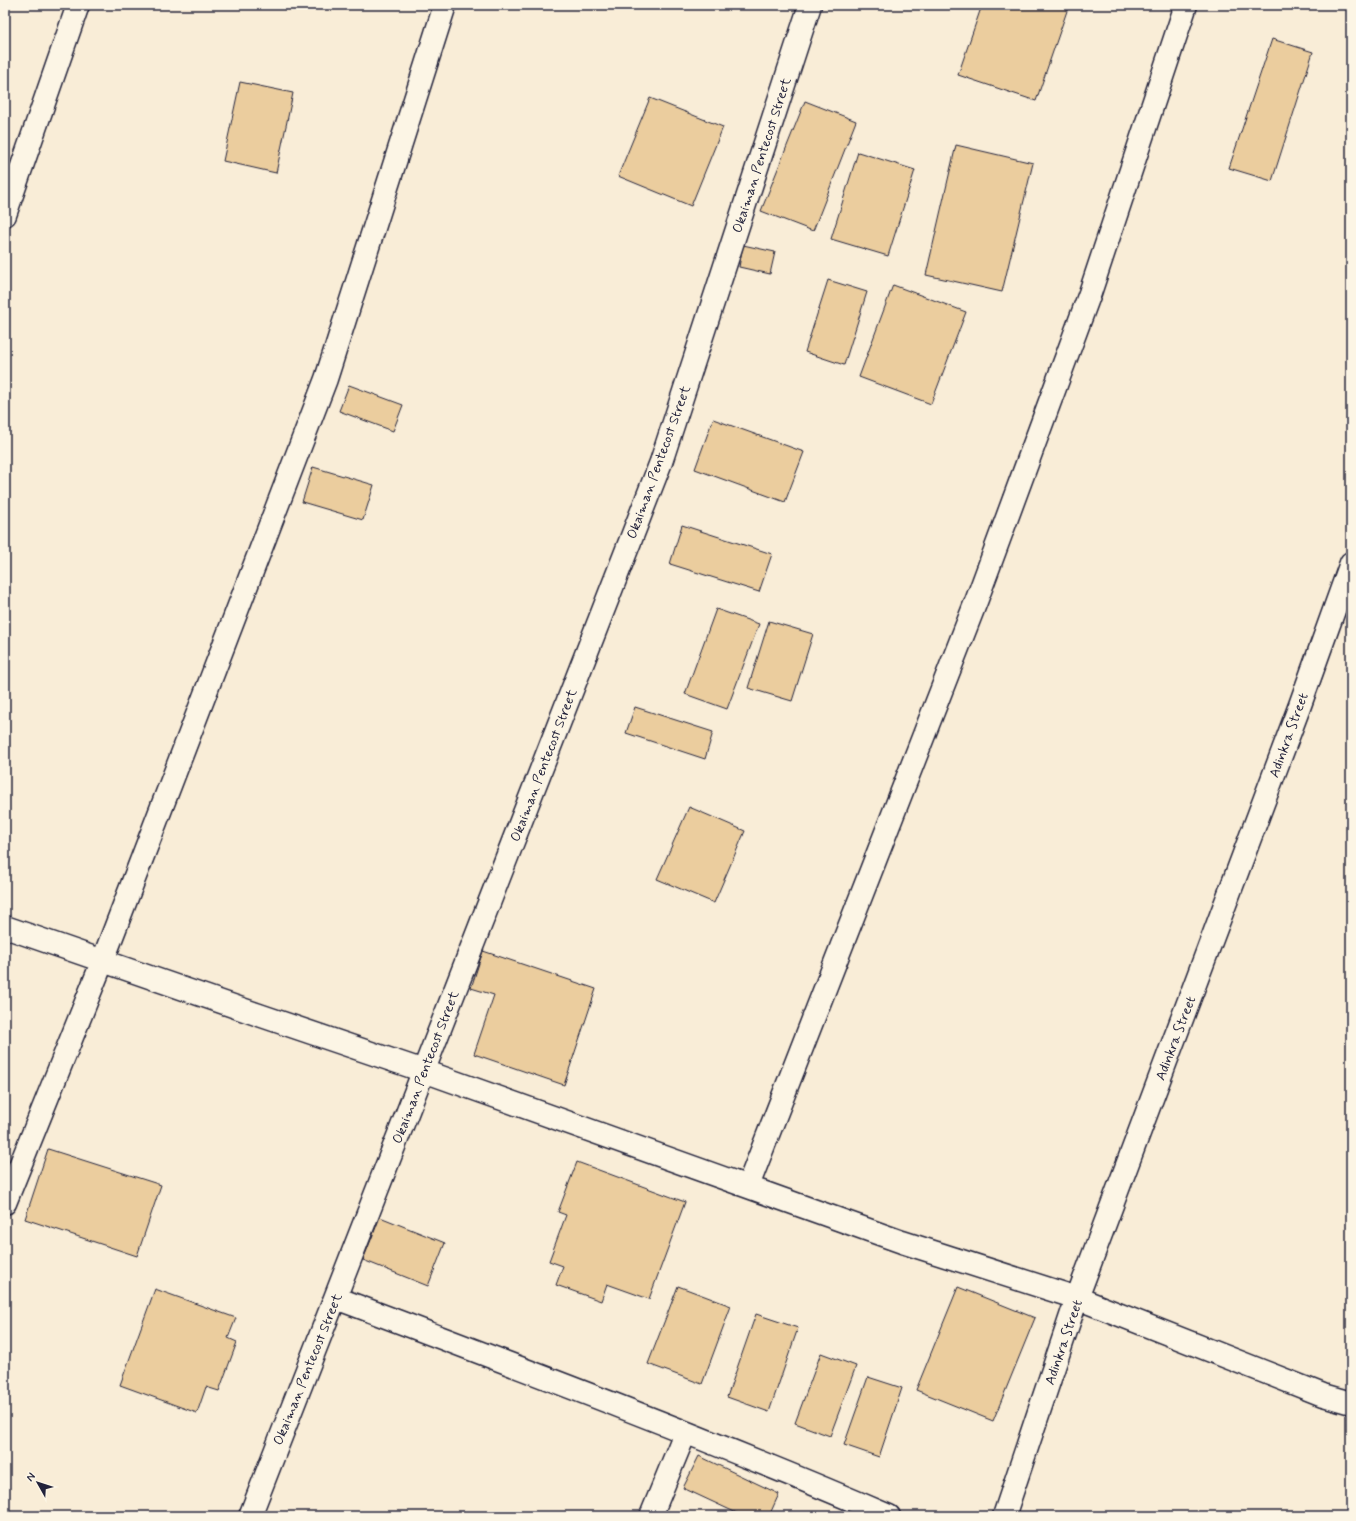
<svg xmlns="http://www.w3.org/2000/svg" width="1356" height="1521" viewBox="0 0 1356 1521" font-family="Mynerve,sans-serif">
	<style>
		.building { fill: #ebcd9e; stroke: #22223b }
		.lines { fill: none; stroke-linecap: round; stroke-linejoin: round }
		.minor-casing { stroke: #22223b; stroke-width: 25 }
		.minor { stroke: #fcf5e5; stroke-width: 22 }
		.labels { text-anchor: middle; stroke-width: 3; stroke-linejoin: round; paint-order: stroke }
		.street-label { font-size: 14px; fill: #22223b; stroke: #fcf5e5 }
	</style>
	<rect width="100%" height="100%" fill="#f9edd7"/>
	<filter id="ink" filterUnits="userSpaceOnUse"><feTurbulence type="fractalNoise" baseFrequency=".025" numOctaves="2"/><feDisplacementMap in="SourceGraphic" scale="8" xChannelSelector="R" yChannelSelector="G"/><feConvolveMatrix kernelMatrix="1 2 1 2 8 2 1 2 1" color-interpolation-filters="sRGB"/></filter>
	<g filter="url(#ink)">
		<path class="building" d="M 982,5 L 1069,5 L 1036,101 L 958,75 Z
			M 1272,39 L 1313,52 L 1272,181 L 1229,168 Z
			M 240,82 L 293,93 L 276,173 L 223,161 Z
			M 650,98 L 723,127 L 691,206 L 618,176 Z
			M 805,101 L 856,121 L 813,231 L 761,211 Z
			M 956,145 L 1033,163 L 1002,292 L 926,275 Z
			M 858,152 L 915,170 L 888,256 L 831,239 Z
			M 743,245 L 775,252 L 770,274 L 739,267 Z
			M 828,280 L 867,292 L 844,365 L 805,352 Z
			M 893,285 L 966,312 L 931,404 L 859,377 Z
			M 349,385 L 403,405 L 393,431 L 339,411 Z
			M 713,419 L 804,452 L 785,502 L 695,469 Z
			M 313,467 L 374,485 L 363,520 L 302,502 Z
			M 682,525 L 772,554 L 759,592 L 670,564 Z
			M 716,609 L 759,624 L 727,709 L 685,694 Z
			M 769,621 L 813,634 L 792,701 L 748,688 Z
			M 635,707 L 713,732 L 705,759 L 626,733 Z
			M 689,807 L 745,831 L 714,903 L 657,879 Z
			M 483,951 L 596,989 L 564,1085 L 474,1054 L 494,995 L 471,988 Z
			M 48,1149 L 161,1185 L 137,1256 L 25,1219 Z
			M 577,1162 L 685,1202 L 649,1299 L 607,1284 L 601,1301 L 556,1285 L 563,1266 L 549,1261 L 566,1215 L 558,1212 Z
			M 380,1217 L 445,1243 L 428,1286 L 363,1260 Z
			M 678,1286 L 731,1306 L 702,1384 L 648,1364 Z
			M 958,1287 L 1035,1318 L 993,1421 L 916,1390 Z
			M 155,1289 L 236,1318 L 228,1338 L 237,1342 L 219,1391 L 206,1387 L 197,1413 L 120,1385 Z
			M 756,1314 L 798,1328 L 769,1412 L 727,1397 Z
			M 821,1353 L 856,1366 L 830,1436 L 795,1423 Z
			M 868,1377 L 902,1388 L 879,1457 L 844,1445 Z
			M 699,1456 L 779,1494 L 769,1516 L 743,1516 L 683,1488 Z"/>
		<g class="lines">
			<g class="minor-casing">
				<path id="minor" d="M 5,215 L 78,5
					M 5,927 L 259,1015 L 424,1071 L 902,1242 L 1077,1298 L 1323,1395 L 1351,1403
					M 748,1186 L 977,599 L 1090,293 L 1186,5
					M 5,1203 L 103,960 L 326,379 L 445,5
					M 336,1298 C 521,1368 707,1438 889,1516
					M 250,1516 L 661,462 L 810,5
					M 651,1516 L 685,1433
					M 1004,1516 L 1077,1298 L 1300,705 L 1351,563"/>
			</g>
			<use href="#minor" class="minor"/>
		</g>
	</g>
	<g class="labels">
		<g class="street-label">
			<text transform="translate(761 155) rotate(-72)" y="5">Okaiman Pentecost Street</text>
			<text transform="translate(658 462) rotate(-70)" y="5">Okaiman Pentecost Street</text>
			<text transform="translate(1288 735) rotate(-70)" y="5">Adinkra Street</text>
			<text transform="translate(543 765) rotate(-69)" y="5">Okaiman Pentecost Street</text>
			<text transform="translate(1175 1038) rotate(-69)" y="5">Adinkra Street</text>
			<text transform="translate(425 1067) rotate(-69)" y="5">Okaiman Pentecost Street</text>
			<text transform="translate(1063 1342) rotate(-71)" y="5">Adinkra Street</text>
			<text transform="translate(307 1369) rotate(-68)" y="5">Okaiman Pentecost Street</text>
		</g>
	</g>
	<rect width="1356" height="1521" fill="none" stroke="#fcf5e5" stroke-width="20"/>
	<rect x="10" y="10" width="1336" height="1501" fill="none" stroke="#22223b" stroke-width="1.5" filter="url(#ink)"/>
	<g transform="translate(38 1483) rotate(309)" stroke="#fcf5e5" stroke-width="3" paint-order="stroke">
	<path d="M0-3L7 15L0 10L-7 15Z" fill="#22223b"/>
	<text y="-6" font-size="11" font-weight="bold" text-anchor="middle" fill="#22223b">N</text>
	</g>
</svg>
